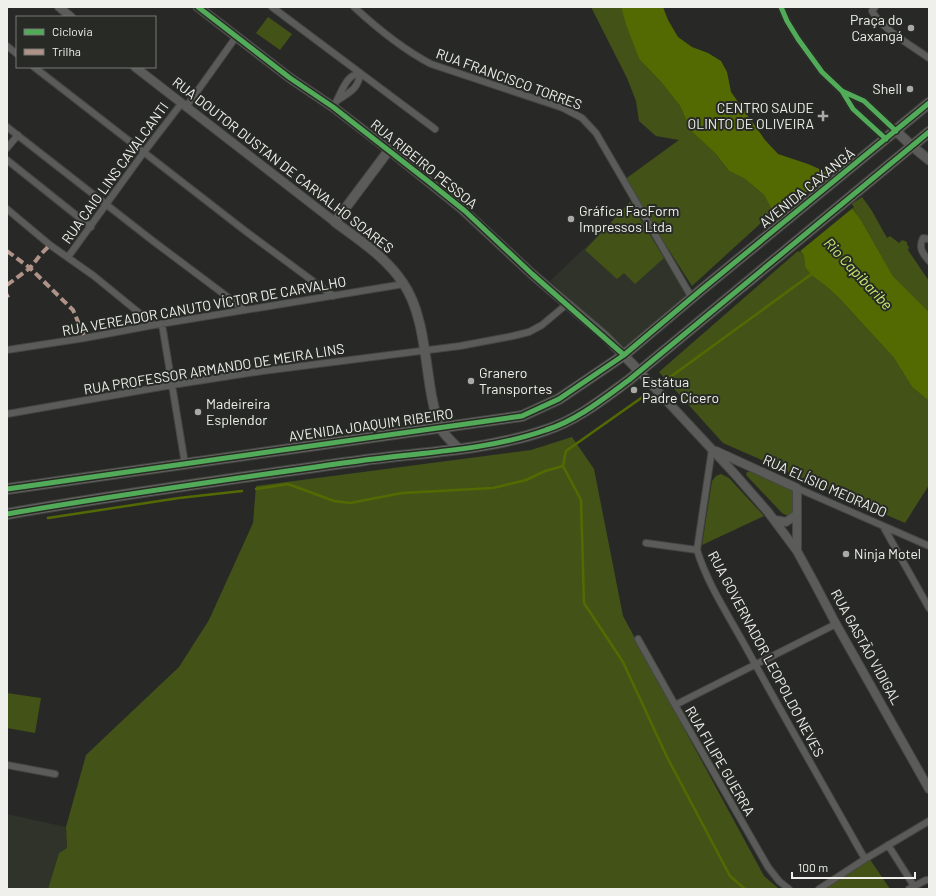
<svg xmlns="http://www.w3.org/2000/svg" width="936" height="896" viewBox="0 0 936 896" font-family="Barlow,sans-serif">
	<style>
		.built { fill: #2f3329 }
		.green { fill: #435317 }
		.water { fill: #536a03 }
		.pier { fill: #282926 }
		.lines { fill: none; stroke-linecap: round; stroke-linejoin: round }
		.stream { stroke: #536a03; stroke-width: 2.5 }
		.minor-casing { stroke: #454644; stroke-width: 8 }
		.tertiary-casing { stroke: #454644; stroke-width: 10 }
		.secondary-casing { stroke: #454644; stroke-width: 11 }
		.primary-casing { stroke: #454644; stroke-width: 12 }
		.minor { stroke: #5b5c5a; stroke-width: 6 }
		.tertiary { stroke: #5b5c5a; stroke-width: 8 }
		.secondary { stroke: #5b5c5a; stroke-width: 9 }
		.primary { stroke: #62645d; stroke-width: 10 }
		.quiet { stroke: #af9288; stroke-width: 4; stroke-dasharray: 8 4; stroke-linecap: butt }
		.cycleway-casing { stroke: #282a25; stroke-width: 8 }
		.cycleway { stroke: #51ab58; stroke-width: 5 }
		.poi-dot { fill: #a9aaa7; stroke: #282a25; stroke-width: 1.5 }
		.labels { text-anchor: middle; stroke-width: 4; stroke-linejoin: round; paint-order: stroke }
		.poi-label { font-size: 14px; fill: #eff0ec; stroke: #282a25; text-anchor: start }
		.street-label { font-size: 14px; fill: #eff0ec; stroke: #282a25 }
		.water-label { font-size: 15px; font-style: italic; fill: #c6eb70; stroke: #282a25 }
	</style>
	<rect width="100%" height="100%" fill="#282926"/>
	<path class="built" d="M 630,202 L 687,296 L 625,349 L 550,281 L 609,225 Z
		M 7,814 L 66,827 L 67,848 L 59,853 L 48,889 L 7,889 Z"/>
	<path class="green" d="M 591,7 L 621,7 L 639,59 L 661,82 L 680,106 L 691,131 L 716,154 L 729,171 L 745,179 L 764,195 L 773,212 L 692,286 L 624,180 L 679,140 L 656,136 L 639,121 L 636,101 L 627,78 Z
		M 268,17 L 292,34 L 280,50 L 256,33 Z
		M 862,197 L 872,211 L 887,238 L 890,236 L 899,243 L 902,240 L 907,242 L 907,245 L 909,247 L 908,250 L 929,281 L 929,312 L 893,276 L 861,220 L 850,205 Z
		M 630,202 L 664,258 L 635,284 L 624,273 L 617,279 L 585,250 Z
		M 799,250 L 804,256 L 805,267 L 811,275 L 826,286 L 839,298 L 894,358 L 912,387 L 929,401 L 929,485 L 905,523 L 723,443 L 659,372 Z
		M 572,437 L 594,469 L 623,616 L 764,876 L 779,889 L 48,889 L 59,853 L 67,848 L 66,827 L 86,755 L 179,667 L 209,620 L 253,523 L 256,486 L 531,450 Z
		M 750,471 L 791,487 L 793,489 L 793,512 L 788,516 L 782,513 L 747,476 L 746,473 Z
		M 721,474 L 729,478 L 764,516 L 702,545 L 712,481 L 716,476 Z
		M 7,693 L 41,698 L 35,733 L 7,728 Z
		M 869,858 L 890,889 L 825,889 Z"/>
	<path class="water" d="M 621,7 L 663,7 L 668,20 L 678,37 L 692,47 L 708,53 L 721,61 L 727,72 L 731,92 L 765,140 L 778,154 L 808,164 L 824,171 L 861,220 L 893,276 L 929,312 L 929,401 L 912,387 L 894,358 L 839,298 L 826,286 L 811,275 L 805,267 L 804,256 L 773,212 L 764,195 L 745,179 L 729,171 L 716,154 L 691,131 L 680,106 L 661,82 L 639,59 L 626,24 Z"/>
	<path class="pier" d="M 829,174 L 854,207 L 799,252 L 775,218 Z"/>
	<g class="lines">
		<path class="stream" d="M 662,383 L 813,273
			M 644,396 L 566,451 L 563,466 L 581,500 L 584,603 L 623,662 L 667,757 L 730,876 L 745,889
			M 256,489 L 288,484 L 334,501 L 350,503 L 402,493 L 493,488 L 526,480 L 545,471 L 563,466
			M 48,518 L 179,498 L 242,491"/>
		<g class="minor-casing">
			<path id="minor" d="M 272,7 L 435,129
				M 354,7 C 378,29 402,49 431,64 L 563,108 L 582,118 L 596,133 L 692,298
				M 781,7 L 787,21 L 798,39 L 822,72 L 842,91 L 864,101 L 896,131
				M 875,7 L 872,11 C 882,29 912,46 929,58
				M 7,46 L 17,54
				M 34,67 L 244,230 L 333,296
				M 842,91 L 853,109 L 886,139
				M 186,107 L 236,37
				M 333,107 C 339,99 343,83 351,77 C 353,75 357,74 360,73 C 359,88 350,92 338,100
				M 7,127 L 153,241 L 245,310
				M 7,148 L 18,135
				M 7,160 L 91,227
				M 7,209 L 50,245 L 94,276 L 154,325
				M 929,239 L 923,238 C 918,248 923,254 929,261
				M 68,257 L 144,152 L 181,104
				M 162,324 L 185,464
				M 7,350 L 85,338 L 154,325 L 404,284
				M 7,414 L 172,385 L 263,371 L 460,346 L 513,336 L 529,332 L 542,325 L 567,304
				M 712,449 L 697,550 C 708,586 731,619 749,653 C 787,722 826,790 865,859
				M 797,488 L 929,546
				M 883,526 L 929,608
				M 646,543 L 697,550
				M 638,639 L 675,705 L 768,867 L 779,881 L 789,889
				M 675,705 L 836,624
				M 7,765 L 55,774
				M 888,845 L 914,886
				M 819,889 L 865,859 L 929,821
				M 909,889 L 926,880 L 929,880"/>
		</g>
		<g class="tertiary-casing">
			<path id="tertiary" d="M 59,7 L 71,17
				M 135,67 L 335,222
				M 639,371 L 733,472 L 768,512 L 797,551 L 815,584 L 836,624 L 929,789
				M 716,451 L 797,488 L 797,551
				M 775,520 L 786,522 L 796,515"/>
		</g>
		<g class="secondary-casing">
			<path id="secondary" d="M 198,7 L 290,78 L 333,107 L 389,150 L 461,208 L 532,274 L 606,337 L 639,371
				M 896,131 L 912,146 L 929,160
				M 389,150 L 335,222 C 359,240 386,257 403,283 C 424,313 425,362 432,398 C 434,407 436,419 440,427 C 444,435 452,442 458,448"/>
		</g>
		<g class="primary-casing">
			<path id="primary" d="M 7,489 L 522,416 L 559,399 L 624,355 L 700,291 L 929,103
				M 7,514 C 126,493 245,477 365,460 C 425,452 489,450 546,430 C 577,420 603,399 629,380 L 929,132"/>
		</g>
		<use href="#minor" class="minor"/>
		<use href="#tertiary" class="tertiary"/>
		<use href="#secondary" class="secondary"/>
		<use href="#primary" class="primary"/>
		<path class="quiet" d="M 7,251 L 30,268 L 73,310 L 85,338
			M 7,285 L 30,268 L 41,254 L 50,245
			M 7,296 L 9,295"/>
		<g class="cycleway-casing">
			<path id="cycleway" d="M 198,7 L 290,78 L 333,107 L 429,182 L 465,211 L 532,274 L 624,355
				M 781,7 L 787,21 L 798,39 L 822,72 L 842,91 L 864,101 L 896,131
				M 842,91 L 853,109 L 886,139
				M 7,489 L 522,416 L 559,399 L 624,355 L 700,291 L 929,103
				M 7,514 C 126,493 245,477 365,460 C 425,452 489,450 546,430 C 577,420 603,399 629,380 L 929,132"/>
		</g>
		<use href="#cycleway" class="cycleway"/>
	</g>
	<g class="poi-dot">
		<circle cx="911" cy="28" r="4"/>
		<circle cx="910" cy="89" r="4"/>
		<path d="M821 110h4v4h4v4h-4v4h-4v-4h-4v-4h4z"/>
		<circle cx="571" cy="219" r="4"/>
		<circle cx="471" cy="381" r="4"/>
		<circle cx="634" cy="390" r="4"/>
		<circle cx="198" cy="412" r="4"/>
		<circle cx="846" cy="554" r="4"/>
	</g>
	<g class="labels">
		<g class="poi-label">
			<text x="903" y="25" text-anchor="end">Praça do<tspan x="903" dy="16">Caxangá</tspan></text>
			<text x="902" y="94" text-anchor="end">Shell</text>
			<text x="814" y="113" text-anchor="end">CENTRO SAUDE<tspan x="814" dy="16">OLINTO DE OLIVEIRA</tspan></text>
			<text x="579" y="216">Gráfica FacForm<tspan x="579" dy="16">Impressos Ltda</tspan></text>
			<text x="479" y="378">Granero<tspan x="479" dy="16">Transportes</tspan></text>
			<text x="642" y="387">Estátua<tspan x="642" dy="16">Padre Cícero</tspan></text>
			<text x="206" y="409">Madeireira<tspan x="206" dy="16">Esplendor</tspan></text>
			<text x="854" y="559">Ninja Motel</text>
		</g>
		<g class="street-label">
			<text transform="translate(509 79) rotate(20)" y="5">RUA FRANCISCO TORRES</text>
			<text transform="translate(424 164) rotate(39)" y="5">RUA RIBEIRO PESSOA</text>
			<text transform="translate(283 165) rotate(38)" y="5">RUA DOUTOR DUSTAN DE CARVALHO SOARES</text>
			<text transform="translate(115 173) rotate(-54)" y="5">RUA CAIO LINS CAVALCANTI</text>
			<text transform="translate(807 188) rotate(-39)" y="5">AVENIDA CAXANGÁ</text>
			<text transform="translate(204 306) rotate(-10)" y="5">RUA VEREADOR CANUTO VÍCTOR DE CARVALHO</text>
			<text transform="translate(214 369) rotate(-9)" y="5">RUA PROFESSOR ARMANDO DE MEIRA LINS</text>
			<text transform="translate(371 425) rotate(-8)" y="5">AVENIDA JOAQUIM RIBEIRO</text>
			<text transform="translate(825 486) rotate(24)" y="5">RUA ELÍSIO MEDRADO</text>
			<text transform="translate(866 647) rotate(61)" y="5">RUA GASTÃO VIDIGAL</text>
			<text transform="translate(766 654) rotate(62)" y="5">RUA GOVERNADOR LEOPOLDO NEVES</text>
			<text transform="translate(720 761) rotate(60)" y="5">RUA FILIPE GUERRA</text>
		</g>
		<g class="water-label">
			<text transform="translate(858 274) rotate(47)" y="5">Rio Capibaribe</text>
		</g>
	</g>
	<rect width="936" height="896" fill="none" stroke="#eff0ec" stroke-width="16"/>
	<rect x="16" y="16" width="140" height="52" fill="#282a25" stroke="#787975"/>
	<rect x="24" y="29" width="20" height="6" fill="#51ab58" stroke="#787975"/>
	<text x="52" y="36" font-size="12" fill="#eff0ec">Ciclovia</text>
	<rect x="24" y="49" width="20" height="6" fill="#af9288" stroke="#787975"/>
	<text x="52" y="56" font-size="12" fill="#eff0ec">Trilha</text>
	<path d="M792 872v6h123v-6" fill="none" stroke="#eff0ec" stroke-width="2"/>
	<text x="798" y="872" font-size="12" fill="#eff0ec" stroke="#282a25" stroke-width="3" paint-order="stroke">100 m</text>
</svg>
